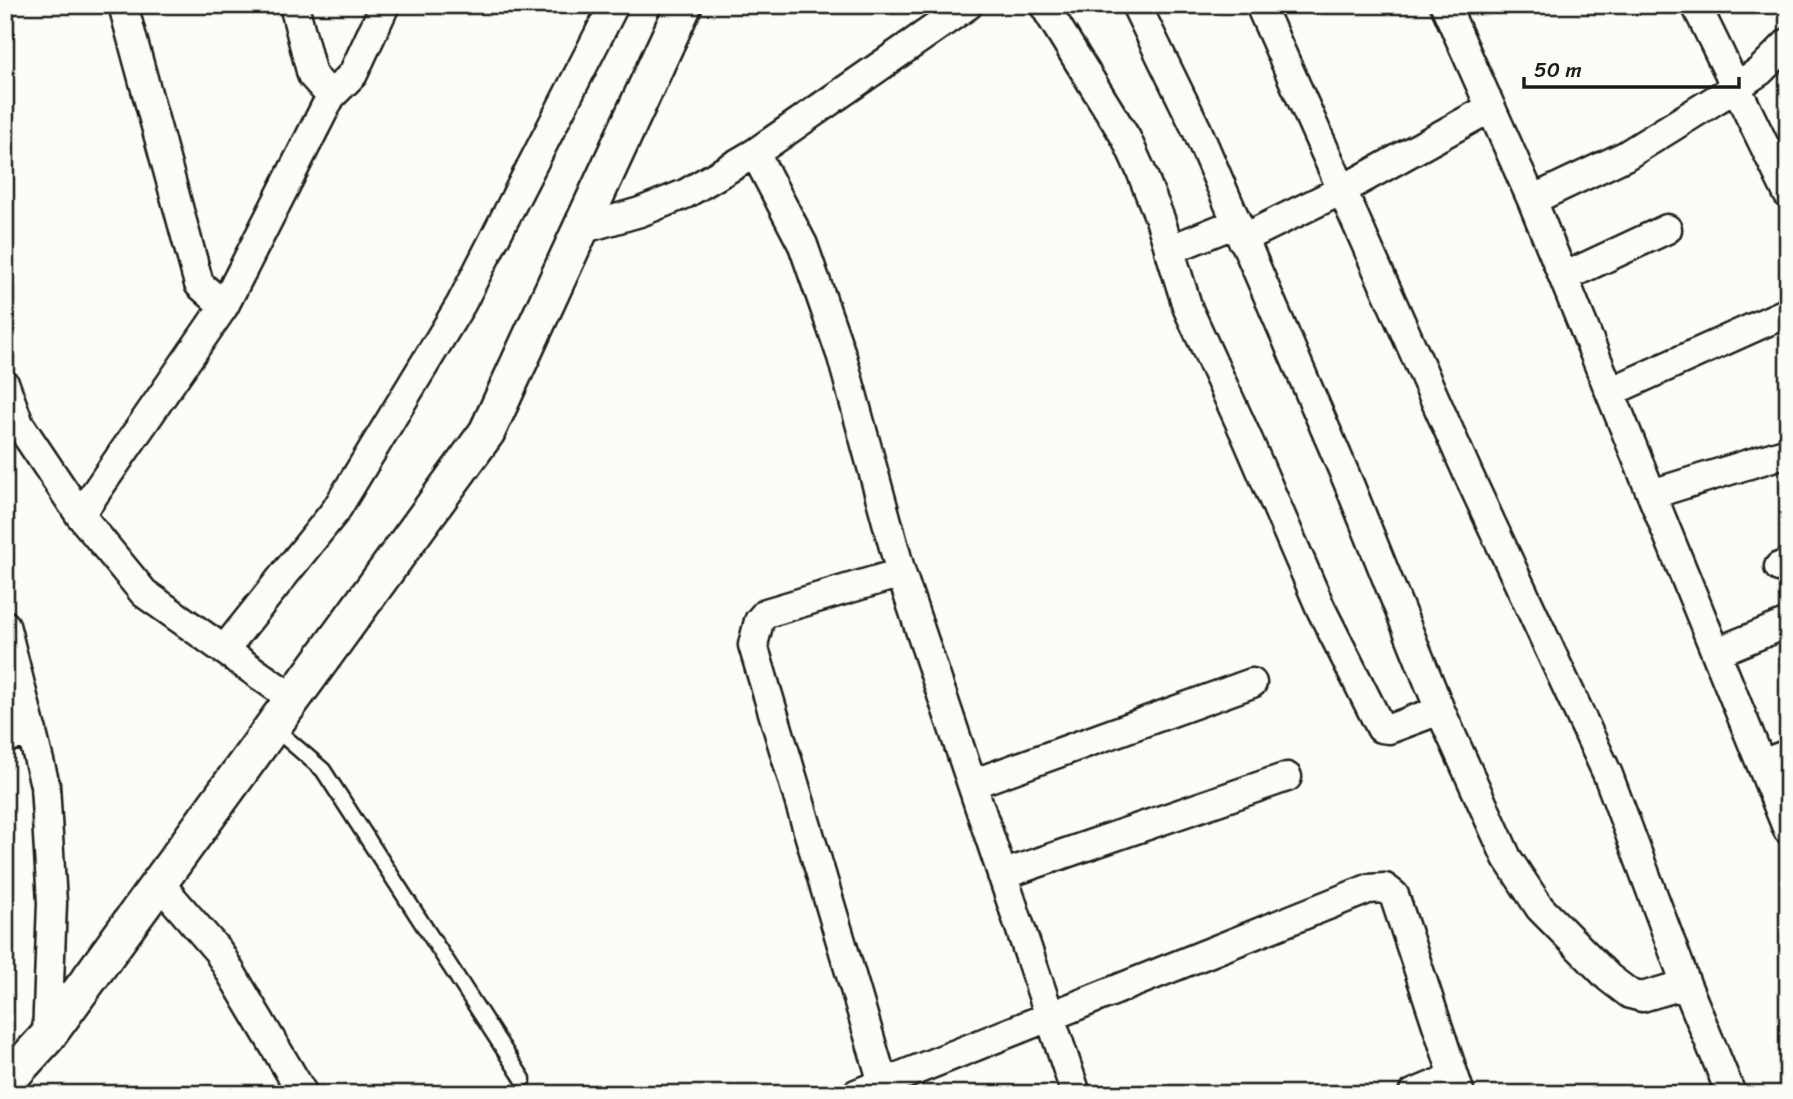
<svg xmlns="http://www.w3.org/2000/svg" width="1793" height="1099" viewBox="0 0 1793 1099" font-family="Sriracha,sans-serif">
	<style>
		.lines { fill: none; stroke-linecap: round; stroke-linejoin: round }
		.service-casing { stroke: #1c1c1c; stroke-width: 19 }
		.minor-casing { stroke: #1c1c1c; stroke-width: 33 }
		.tertiary-casing { stroke: #1c1c1c; stroke-width: 40 }
		.service { stroke: #fdfcf7; stroke-width: 14 }
		.minor { stroke: #fdfcf7; stroke-width: 28 }
		.tertiary { stroke: #fdfcf7; stroke-width: 35 }
	</style>
	<rect width="100%" height="100%" fill="#fdfcf7"/>
	<filter id="ink" filterUnits="userSpaceOnUse"><feTurbulence type="fractalNoise" baseFrequency=".0143" numOctaves="2"/><feDisplacementMap in="SourceGraphic" scale="14" xChannelSelector="R" yChannelSelector="G"/><feConvolveMatrix kernelMatrix="1 2 1 2 8 2 1 2 1" color-interpolation-filters="sRGB"/></filter>
	<g filter="url(#ink)">
		<g class="lines">
			<g class="service-casing">
				<path id="service" d="M 273,727 L 323,770 L 523,1079"/>
			</g>
			<g class="minor-casing">
				<path id="minor" d="M 123,5 L 199,284 L 224,306
					M 294,5 L 312,75 L 331,96
					M 1044,5 L 1126,138 L 1141,171 L 1160,219 L 1188,309 L 1248,440 L 1321,609 L 1381,728 L 1389,729 L 1440,710
					M 1136,5 L 1197,130 L 1349,484 L 1440,710 L 1507,858 L 1540,908 L 1609,978 L 1630,994 L 1642,997 L 1686,984
					M 1260,5 L 1469,476 L 1608,775 L 1686,984 L 1731,1094
					M 1445,5 L 1532,200 L 1788,830
					M 1696,5 L 1788,194
					M 755,153 L 803,245 L 842,357 L 901,573 L 1076,1094
					M 1532,200 L 1625,156 L 1736,87 L 1760,71 L 1788,43
					M 581,229 L 640,212 L 685,194 L 755,153 L 968,5
					M 1242,239 L 1342,190 L 1490,108
					M 1169,250 L 1236,223
					M 1564,277 L 1667,229
					M 5,385 L 19,424 L 80,515 L 144,593 L 293,699
					M 1610,392 L 1788,312
					M 1652,494 L 1788,452
					M 80,515 L 224,306 L 331,96 L 353,74 L 385,5
					M 1779,567 L 1788,564
					M 5,625 L 45,785 L 52,903 L 47,1037
					M 224,650 L 336,510 L 461,304 L 614,5
					M 1717,652 L 1788,623
					M 5,738 L 32,731
					M 1762,764 L 1788,754
					M 972,784 L 1252,683
					M 1002,875 L 1287,777
					M 159,883 L 218,951 L 303,1094
					M 883,1083 L 753,645 L 759,621 L 766,613 L 901,573
					M 856,1094 L 1368,889 L 1385,888 L 1394,895 L 1460,1094
					M 1413,1094 L 1454,1077"/>
			</g>
			<g class="tertiary-casing">
				<path id="tertiary" d="M 5,1083 L 47,1037 L 487,432 L 684,5"/>
			</g>
			<use href="#service" class="service"/>
			<use href="#minor" class="minor"/>
			<use href="#tertiary" class="tertiary"/>
		</g>
	</g>
	<rect width="1793" height="1099" fill="none" stroke="#fdfcf7" stroke-width="28"/>
	<rect x="14" y="14" width="1765" height="1071" fill="none" stroke="#1c1c1c" stroke-width="2.5" filter="url(#ink)"/>
	<path d="M1524 77v10h215v-10" fill="none" stroke="#1c1c1c" stroke-width="3.5"/>
	<text x="1534" y="77" font-size="21" fill="#1c1c1c" stroke="#fdfcf7" stroke-width="5" paint-order="stroke">50 m</text>
</svg>
